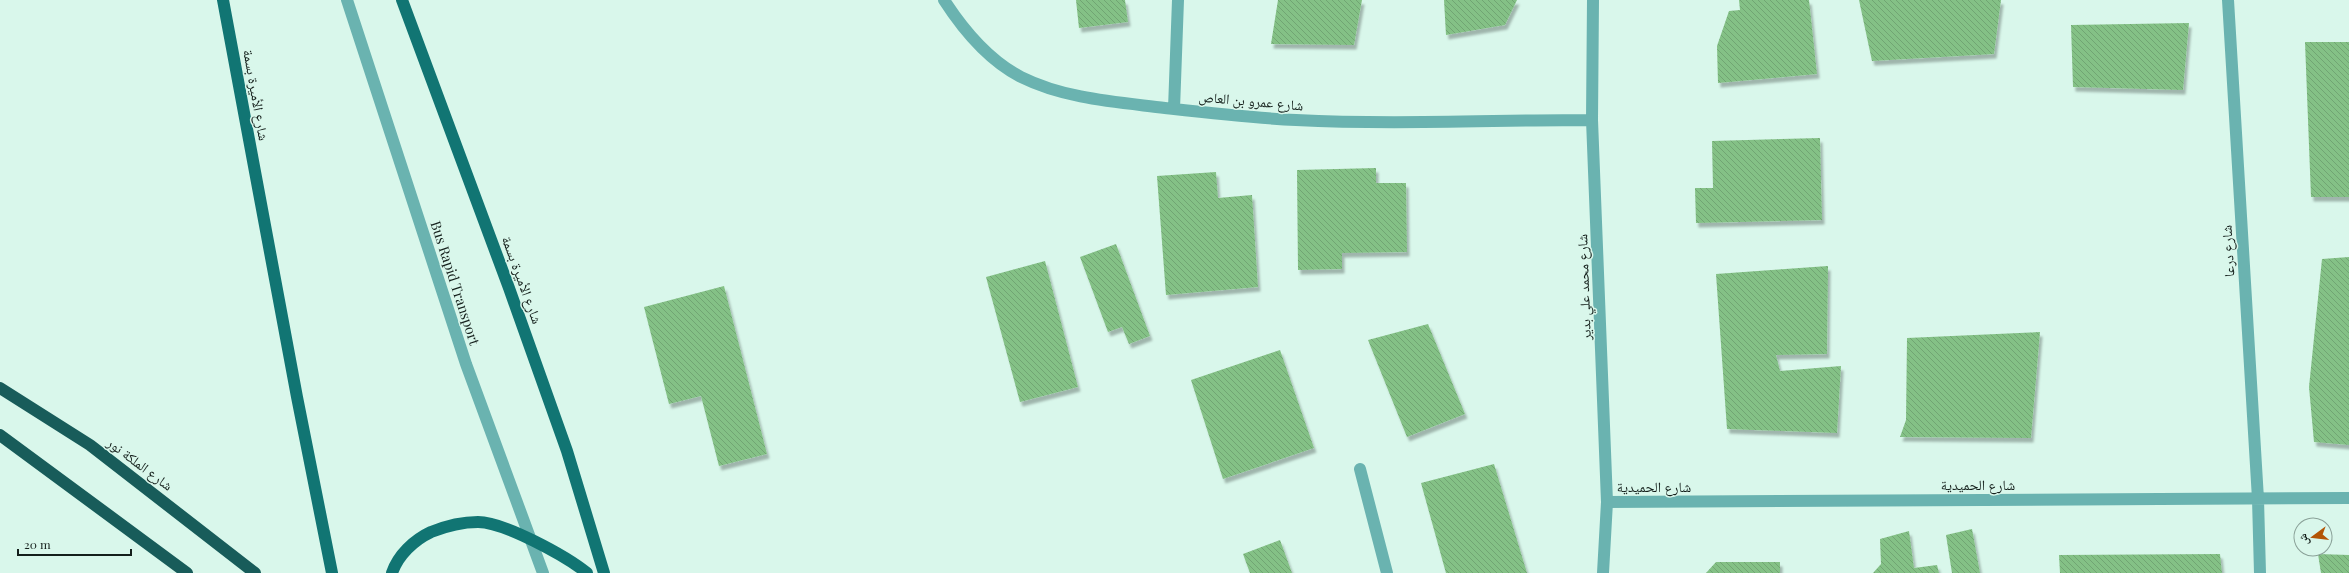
<svg xmlns="http://www.w3.org/2000/svg" width="2349" height="573" viewBox="0 0 2349 573" font-family="'Playfair Display','Noto Naskh Arabic',serif">
	<style>
		.building { fill: url(#building-back-hatch); filter: url(#shadow) }
		.lines { fill: none; stroke-linecap: round; stroke-linejoin: round }
		.minor { stroke: #6ab3b0; stroke-width: 12 }
		.major { stroke: #117573; stroke-width: 12 }
		.highway { stroke: #185c5a; stroke-width: 12 }
		.labels { text-anchor: middle; stroke-width: 3; stroke-linejoin: round; paint-order: stroke }
		.street-label { font-size: 14px; fill: #141f1b; stroke: #d9f7eb }
	</style>
	<defs>
		<pattern id="building-back-hatch" width="6" height="6" patternUnits="userSpaceOnUse"><rect width="6" height="6" fill="#84c186"/><path d="M-1 5l2 2M0 0l6 6M5-1l2 2" fill="none" stroke="#71a573"/></pattern>
		<filter id="shadow"><feDropShadow dx="2.5" dy="4.5" stdDeviation="1" flood-color="#0004"/></filter>
	</defs>
	<rect width="100%" height="100%" fill="#d9f7eb"/>
	<path class="building" d="M 1076,0 L 1125,0 L 1128,22 L 1079,28 Z
		M 1278,0 L 1362,0 L 1354,45 L 1271,44 Z
		M 1444,0 L 1517,0 L 1505,25 L 1446,35 Z
		M 1739,0 L 1809,0 L 1817,74 L 1718,83 L 1717,46 L 1729,11 L 1740,10 Z
		M 1859,0 L 2001,0 L 1994,54 L 1872,61 Z
		M 2189,23 L 2183,90 L 2073,87 L 2071,25 Z
		M 2305,42 L 2349,42 L 2349,197 L 2311,197 Z
		M 1820,138 L 1822,220 L 1696,223 L 1695,188 L 1713,188 L 1712,141 Z
		M 1376,168 L 1376,183 L 1406,183 L 1407,252 L 1342,253 L 1342,269 L 1298,270 L 1297,170 Z
		M 1216,172 L 1218,198 L 1252,195 L 1258,287 L 1166,295 L 1157,176 Z
		M 1116,244 L 1150,336 L 1129,344 L 1122,327 L 1108,332 L 1080,257 Z
		M 2349,257 L 2349,445 L 2314,442 L 2309,387 L 2322,259 Z
		M 1045,261 L 1078,387 L 1020,402 L 986,277 Z
		M 1828,266 L 1827,354 L 1776,355 L 1780,371 L 1841,366 L 1837,433 L 1727,429 L 1716,274 Z
		M 724,286 L 767,454 L 719,466 L 701,396 L 669,404 L 644,307 Z
		M 1428,324 L 1465,414 L 1407,437 L 1368,340 Z
		M 2040,332 L 2031,438 L 1900,437 L 1906,420 L 1907,338 Z
		M 1280,350 L 1314,448 L 1223,479 L 1191,380 Z
		M 1494,464 L 1527,573 L 1446,573 L 1421,483 Z
		M 1972,529 L 1980,573 L 1952,573 L 1946,535 Z
		M 1909,531 L 1914,568 L 1937,565 L 1939,573 L 1873,573 L 1881,564 L 1880,539 Z
		M 1280,540 L 1292,573 L 1250,573 L 1243,554 Z
		M 2220,554 L 2222,573 L 2060,573 L 2059,555 Z
		M 2318,554 L 2349,555 L 2349,573 L 2321,573 Z
		M 1716,562 L 1780,562 L 1780,573 L 1706,573 Z"/>
	<g class="lines">
		<path class="minor" d="M 347,0 L 466,364 L 543,573
			M 944,0 C 964,31 988,60 1021,77 C 1065,99 1117,102 1165,108 C 1209,113 1252,118 1296,120 C 1394,125 1493,120 1592,120
			M 1593,0 L 1592,120 L 1607,502 L 1603,573
			M 2228,0 L 2258,499 L 2260,573
			M 1174,109 L 1178,0
			M 1360,469 L 1387,573
			M 1607,502 L 2349,498"/>
		<path class="major" d="M 223,0 L 297,397 L 332,573
			M 402,0 L 509,288 L 567,451 L 604,573
			M 392,573 C 398,555 414,540 431,532 C 446,526 461,522 478,522 C 504,522 566,556 587,573"/>
		<path class="highway" d="M 0,388 L 90,445 L 255,573
			M 0,435 L 187,573"/>
	</g>
	<g class="labels">
		<g class="street-label">
			<text transform="translate(256 95) rotate(80)" y="5">شارع الأميرة بسمة</text>
			<text transform="translate(1251 101) rotate(5)" y="5">شارع عمرو بن العاص</text>
			<text transform="translate(2228 251) rotate(-93)" y="5">شارع درعا</text>
			<text transform="translate(522 280) rotate(70)" y="5">شارع الأميرة بسمة</text>
			<text transform="translate(455 283) rotate(72)" y="5">Bus Rapid Transport</text>
			<text transform="translate(1584 287) rotate(-92)" y="5">شارع محمد علي بدير</text>
			<text transform="translate(140 464) rotate(37)" y="5">شارع الملكة نور</text>
			<text x="1978" y="490">شارع الحميدية</text>
			<text x="1654" y="492">شارع الحميدية</text>
		</g>
	</g>
	<g transform="translate(2313 537) rotate(255)"><circle r="19" fill="#d9f7eb" stroke="#8aa198"/>
	<path d="M0-3L7 15L0 10L-7 15Z" fill="#b35505"/>
	<text y="-6" font-size="11" font-weight="bold" text-anchor="middle" fill="#141f1b">ش</text>
	</g>
	<path d="M18 549v6h113v-6" fill="none" stroke="#141f1b" stroke-width="2"/>
	<text x="24" y="549" font-size="12" fill="#141f1b" stroke="#d9f7eb" stroke-width="3" paint-order="stroke">20 m</text>
</svg>
